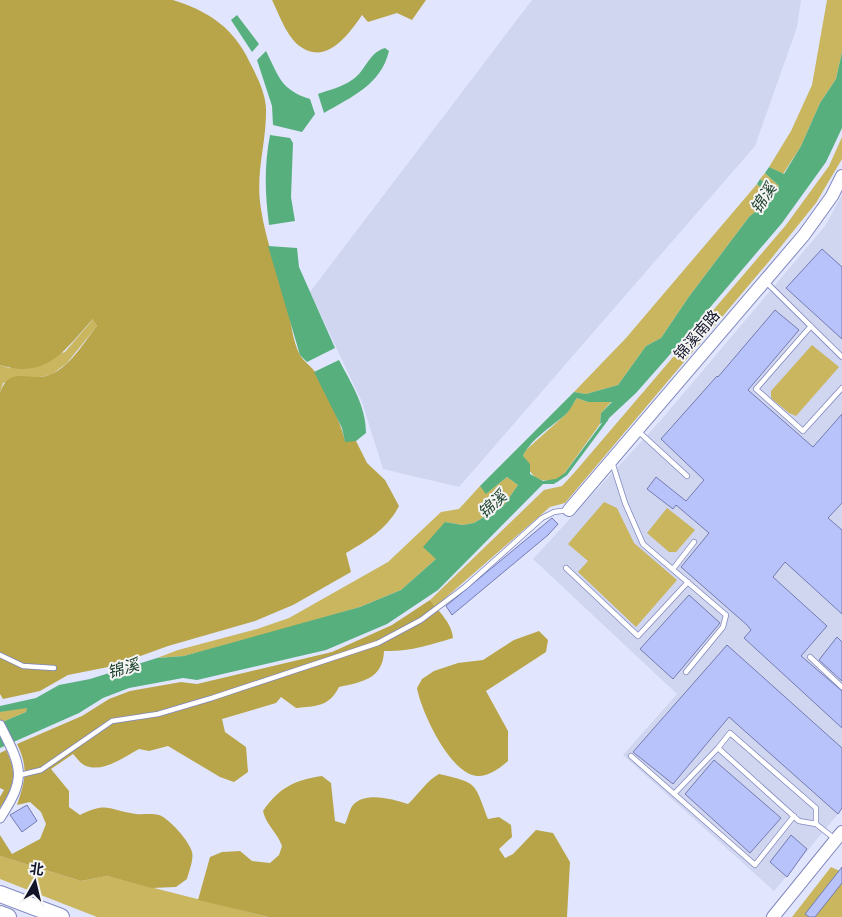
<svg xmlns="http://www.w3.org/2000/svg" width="842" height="917" viewBox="0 0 842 917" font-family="Signika,'Noto Sans SC',sans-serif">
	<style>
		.built { fill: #d0d5f0 }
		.green { fill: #c9b65f }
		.forest { fill: #b8a449 }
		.water { fill: #57af7d }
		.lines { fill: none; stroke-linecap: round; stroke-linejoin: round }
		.stream { stroke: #57af7d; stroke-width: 3 }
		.building { fill: #b9c3fb; stroke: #737bb0 }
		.lane-casing { stroke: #8088be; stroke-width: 6 }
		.street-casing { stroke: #8088be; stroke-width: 11 }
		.secondary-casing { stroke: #8088be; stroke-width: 14 }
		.highway-casing { stroke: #8088be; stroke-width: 18 }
		.lane { stroke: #fff; stroke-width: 4.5 }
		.street { stroke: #fff; stroke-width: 9 }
		.secondary { stroke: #fff; stroke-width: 12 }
		.highway { stroke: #fff; stroke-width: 16 }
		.labels { text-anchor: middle; stroke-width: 4; stroke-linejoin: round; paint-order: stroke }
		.street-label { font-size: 15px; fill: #121428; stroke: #f5f5f5 }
		.water-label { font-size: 16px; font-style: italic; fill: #1a3f2a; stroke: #f5f5f5 }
	</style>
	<rect width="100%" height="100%" fill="#e1e6fe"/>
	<path class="built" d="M 532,0 L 801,0 L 797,27 L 755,146 L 459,487 L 383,469 L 362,402 L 310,292 Z
		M 842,195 L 842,809 L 774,891 L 623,755 L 677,694 L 533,559 L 661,420 L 825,226 Z"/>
	<path class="green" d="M 827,0 L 842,0 L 842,52 L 836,79 L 820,103 L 801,146 L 783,174 L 769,167 L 791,131 L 812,85 Z
		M 842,137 L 842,159 L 816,203 L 766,265 L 565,503 L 550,507 L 435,607 L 430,600 L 544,490 L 562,486 L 574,473 L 786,225 L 829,166 Z
		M 765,173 L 779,186 L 776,193 L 760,179 Z
		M 757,184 L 773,198 L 749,217 L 688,298 L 661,338 L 646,346 L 618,385 L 586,394 L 574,392 L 626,338 Z
		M 94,318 L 97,326 L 67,363 L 51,375 L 3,383 L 0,393 L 0,365 L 9,368 L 65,352 Z
		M 812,345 L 839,367 L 796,416 L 789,413 L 771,398 L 771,391 Z
		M 577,398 L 588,402 L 612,401 L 601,413 L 600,424 L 561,478 C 538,485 531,478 523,456 L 526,450 L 566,414 Z
		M 507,477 L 518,485 L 504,505 L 474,523 L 463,525 L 445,522 L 436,559 L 401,590 L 360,607 L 268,634 L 184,656 L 157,658 L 178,650 L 257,629 L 289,618 L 388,562 L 441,512 L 459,509 L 480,486 L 487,493 Z
		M 604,502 L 617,508 L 634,543 L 677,580 L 636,627 L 578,572 L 588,561 L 568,544 Z
		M 667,508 L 695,530 L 676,552 L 669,552 L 647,533 Z
		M 20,707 L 28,707 L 26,712 L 0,723 L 0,712 Z
		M 0,856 L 81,881 L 107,876 L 268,917 L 97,917 L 0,879 Z
		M 831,867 L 842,872 L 842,917 L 792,917 Z"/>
	<path class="forest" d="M 0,0 L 173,0 C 205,10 230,25 246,55 C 254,71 267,93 266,112 C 266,146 255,173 261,209 C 266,242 278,272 287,304 C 291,320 292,340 300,355 C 304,362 311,366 315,372 C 325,390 341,422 345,441 L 356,441 L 367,463 L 385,480 L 399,506 C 387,529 368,540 346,553 L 351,572 L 293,605 L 255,621 L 168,646 L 113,666 L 68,675 L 40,691 L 3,699 L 0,694 L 0,393 C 10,363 31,384 52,374 C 72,364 84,342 97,326 L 93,319 C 65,349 48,380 0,365 Z
		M 272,0 L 426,0 L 412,20 L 397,13 L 368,22 L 362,15 C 349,34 327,65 301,47 C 287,38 279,14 272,0 Z
		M 430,600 C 439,612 452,623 453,638 C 430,645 408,652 384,651 C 383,679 362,682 339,687 C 329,707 316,706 296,708 L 281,697 L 276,703 L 222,719 L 225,732 L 246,747 L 248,772 L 234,782 L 220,777 L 168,746 L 149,751 L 139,749 C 124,757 102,774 84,765 C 80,763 76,757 73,754 L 51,769 L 69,791 L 69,807 L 80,815 C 107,801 109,810 136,814 C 144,815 150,813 159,815 C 169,818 190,842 192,852 C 194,859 189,871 187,879 L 176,887 L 152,888 L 107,876 L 81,881 L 0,856 L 0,835 L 12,854 L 40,839 L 46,824 L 41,812 L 30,802 L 17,805 C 25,781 29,768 17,744 L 82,716 L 109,699 L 130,691 L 181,682 L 197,684 L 332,652 L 392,625 Z
		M 539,631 L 548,640 L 546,652 L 486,691 L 508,731 L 508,761 C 500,768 488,777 477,776 C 450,774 421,711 417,688 L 422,679 L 434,671 L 458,663 L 483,660 L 514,640 Z
		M 6,750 C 18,774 14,786 0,808 L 0,797 L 4,790 L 0,788 L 0,753 Z
		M 439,774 C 478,783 474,782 488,819 L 499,817 L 511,825 L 512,837 L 499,849 L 505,858 L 513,854 L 536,830 L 553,833 L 570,862 L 567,917 L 268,917 L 198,900 L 210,857 L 222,852 L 240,851 L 252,861 L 270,863 L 279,855 L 282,846 C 277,832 266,825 263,811 C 279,788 294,780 322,776 L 331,783 L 335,821 L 345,824 C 348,818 349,810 353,805 C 365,791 393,799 408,804 C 419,794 426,781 439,774 Z"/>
	<path class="water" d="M 237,15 L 259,44 L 252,52 L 231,20 Z
		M 385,48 L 389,51 C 381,85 351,97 324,113 L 318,94 C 329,90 342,87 352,80 C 366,71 368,53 385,48 Z
		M 266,51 C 279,77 281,90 310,99 L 315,114 L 302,132 L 273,125 L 272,106 L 257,60 Z
		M 842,52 L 842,128 L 826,162 L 782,223 L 666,359 L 636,393 L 607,420 L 600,424 L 601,413 L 612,402 L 588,402 L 577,398 C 573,403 570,411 565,415 C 551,427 531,439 523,456 L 530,464 L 530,474 L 543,481 L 561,478 L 554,484 L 543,484 L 438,590 L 387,624 L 326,650 L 197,680 L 183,678 L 129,688 L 103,698 L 79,713 L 0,748 L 0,723 L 26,712 L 27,708 L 0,712 L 0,706 L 36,698 L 59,685 L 90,679 L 157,658 L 184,656 L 360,607 L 401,590 L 436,559 L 423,547 L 445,522 L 463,525 L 474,523 L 504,505 L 518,485 L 507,477 L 486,494 L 480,486 L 574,392 L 586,394 L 618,385 L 646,346 L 661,338 L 688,298 L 749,217 L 772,198 L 757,184 L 760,179 L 776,192 L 779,186 L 765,173 L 769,167 L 784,174 L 801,146 L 820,103 L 836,79 Z
		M 270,135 L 290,138 L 293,143 L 291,197 L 295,221 L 269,225 C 265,193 264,166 270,135 Z
		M 268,246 L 297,248 L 299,267 L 335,348 L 307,362 L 300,355 Z
		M 339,360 C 351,383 366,406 366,433 L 356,441 L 345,442 L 342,428 L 314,372 Z"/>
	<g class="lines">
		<path class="stream" d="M 556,481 L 566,474 L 607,419"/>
	</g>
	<path class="building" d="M 822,249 L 842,267 L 842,339 L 786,288 Z
		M 775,310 L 799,330 L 748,390 L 813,447 L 842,414 L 842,503 L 828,518 L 842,530 L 842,614 L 785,562 L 773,577 L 827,626 L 801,656 L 842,691 L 842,728 L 744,638 L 751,630 L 747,625 L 681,567 L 709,533 L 676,505 L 673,509 L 647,489 L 656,477 L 686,501 L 704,480 L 661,439 L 717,376 L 718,377 Z
		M 552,518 L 558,524 L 548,535 L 452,615 L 446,606 Z
		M 689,595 L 720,623 L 673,679 L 640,649 Z
		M 837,637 L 842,642 L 842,681 L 819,660 Z
		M 727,645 L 842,748 L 842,808 L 838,814 L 729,717 L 673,784 L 633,752 Z
		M 714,760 L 781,818 L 750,853 L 685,794 Z
		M 27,805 L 37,821 L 22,832 L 10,815 Z
		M 791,835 L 807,849 L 787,877 L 770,862 Z
		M 842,867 L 842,883 L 815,917 L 809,917 L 805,914 Z"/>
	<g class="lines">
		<g class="lane-casing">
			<path id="lane" d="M 766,282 L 842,357
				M 811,326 L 756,389 L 803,431 L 842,388
				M 638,431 L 687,476
				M 612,462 L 625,503 L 643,544 L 726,615 L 723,627 L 686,672
				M 566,568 L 638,636 L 688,582
				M 673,569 L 694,542
				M 0,655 L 23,666 L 54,668
				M 810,657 L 842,687
				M 631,756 L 755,865 L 794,816
				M 20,775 L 41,770 L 112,721 L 158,714 L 212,698 L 378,643 L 421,620 L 465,587 L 542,518 L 554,512 L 568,510
				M 675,793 L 718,748
				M 816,824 L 799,821 L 718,748 L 730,733 L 816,808 L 816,824 L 835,839"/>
		</g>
		<g class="street-casing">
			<path id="street" d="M 0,725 C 22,768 27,777 0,818"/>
		</g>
		<g class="secondary-casing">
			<path id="secondary" d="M 569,510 L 804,235 L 832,196 L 842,176
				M 773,917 L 842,832"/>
		</g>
		<g class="highway-casing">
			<path id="highway" d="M 0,894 L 61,917
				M 0,914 L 8,917"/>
		</g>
		<use href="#lane" class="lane"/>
		<use href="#street" class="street"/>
		<use href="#secondary" class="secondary"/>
		<use href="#highway" class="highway"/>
	</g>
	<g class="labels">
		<g class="street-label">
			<text transform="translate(697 335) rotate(-49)" y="5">锦溪南路</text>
		</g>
		<g class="water-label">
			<text transform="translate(763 198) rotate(-57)" y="6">锦溪</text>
			<text transform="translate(492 504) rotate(-43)" y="6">锦溪</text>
			<text transform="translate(123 668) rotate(-16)" y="6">锦溪</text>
		</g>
	</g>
	<g transform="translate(35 882) rotate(8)" stroke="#f5f5f5" stroke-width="4" paint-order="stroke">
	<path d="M0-4L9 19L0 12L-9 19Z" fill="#121428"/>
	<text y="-8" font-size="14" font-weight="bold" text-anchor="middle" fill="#121428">北</text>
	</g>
</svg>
